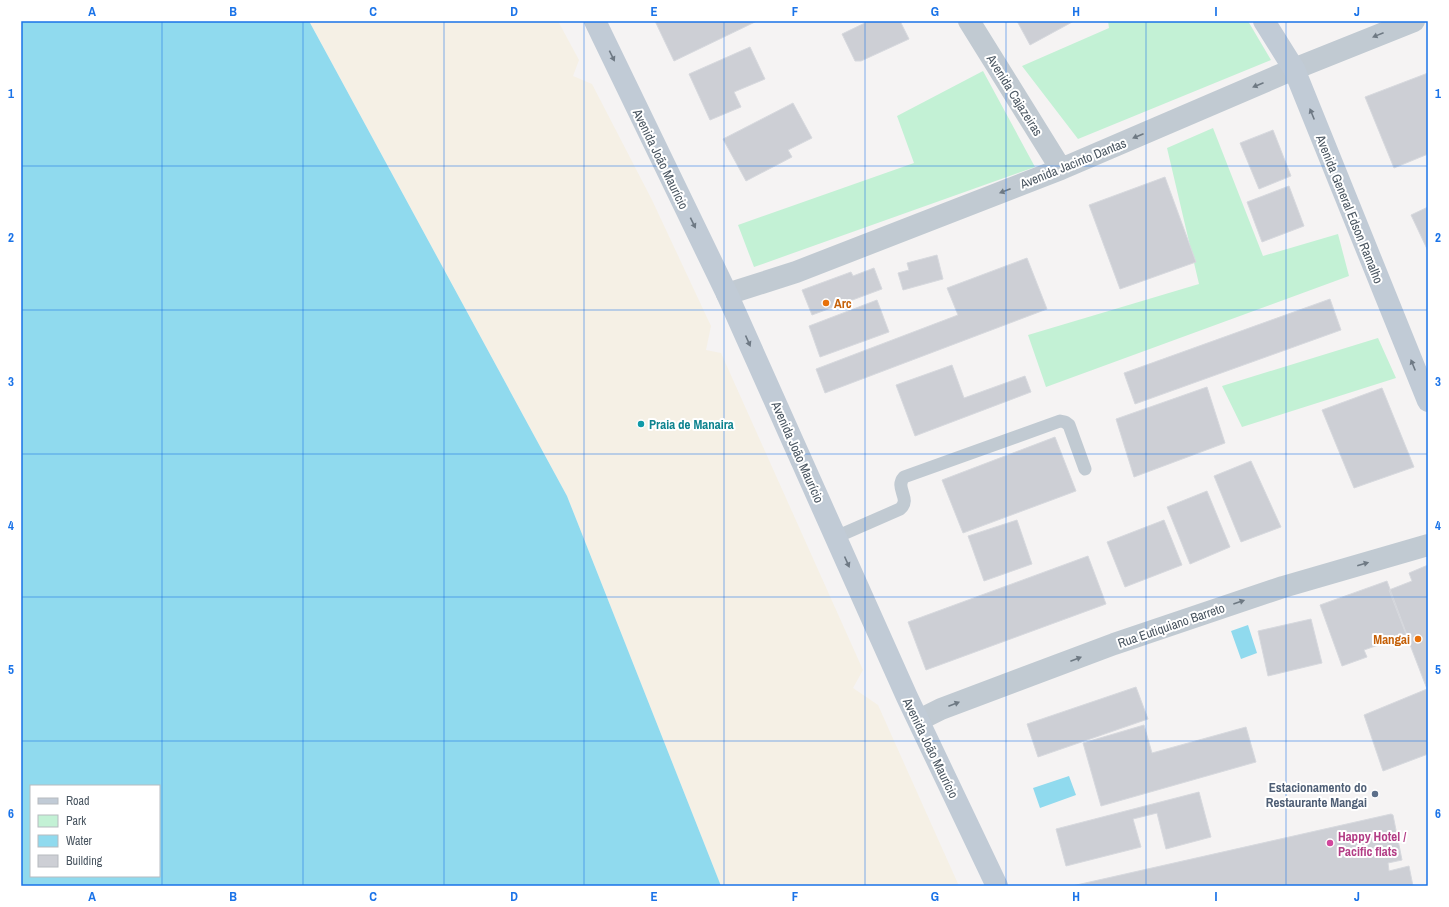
<svg xmlns="http://www.w3.org/2000/svg" width="1449" height="907" viewBox="0 0 1449 907" font-family="'Archivo Narrow',sans-serif">
	<style>
		.green { fill: #c3f1d5 }
		.sand { fill: #f5f0e5 }
		.water { fill: #90daee; fill-rule: evenodd }
		.building { fill: #cdcfd5; stroke: #d7d9de }
		.lines { fill: none; stroke-linecap: round; stroke-linejoin: round }
		.service { stroke: #c1cad2; stroke-width: 13 }
		.minor { stroke: #c1cad2; stroke-width: 22 }
		.secondary { stroke: #c1cbd6; stroke-width: 22 }
		.oneway { fill: #6e7983 }
		.oneway2 { fill: #6e7984 }
		.grid { fill: none; stroke: #1a73e8; stroke-width: 1; stroke-opacity: 0.55 }
		.food-dot { fill: #e8710a; stroke: #fff; stroke-width: 1.5 }
		.culture-dot { fill: #0f9aa8; stroke: #fff; stroke-width: 1.5 }
		.service-dot { fill: #5c6f8a; stroke: #fff; stroke-width: 1.5 }
		.hotel-dot { fill: #d1479c; stroke: #fff; stroke-width: 1.5 }
		.labels { text-anchor: middle; stroke-width: 4; stroke-linejoin: round; paint-order: stroke }
		.street-label { font-size: 13px; fill: #4a5661; stroke: #fff }
		.food-label { font-size: 13px; font-weight: bold; fill: #c56008; stroke: #fff; text-anchor: start }
		.culture-label { font-size: 13px; font-weight: bold; fill: #0d838f; stroke: #fff; text-anchor: start }
		.service-label { font-size: 13px; font-weight: bold; fill: #4e5e75; stroke: #fff; text-anchor: end }
		.hotel-label { font-size: 13px; font-weight: bold; fill: #b23c85; stroke: #fff; text-anchor: start }
		.neatline { fill: none; stroke: #1a73e8; stroke-width: 1.5 }
		.grid-label { font-size: 13px; text-anchor: middle; font-weight: bold; fill: #1a73e8 }
	</style>
	<rect width="100%" height="100%" fill="#f5f3f3"/>
	<path class="green" d="M 1108,21 L 1248,21 L 1271,60 L 1078,139 L 1022,66 L 1109,28 Z
		M 983,71 L 1035,167 L 754,267 L 738,225 L 914,163 L 897,116 Z
		M 1213,128 L 1263,256 L 1338,234 L 1349,276 L 1046,387 L 1028,335 L 1199,284 L 1167,148 Z
		M 1378,338 L 1396,378 L 1242,427 L 1222,386 Z"/>
	<path class="sand" d="M 309,21 L 558,21 L 579,60 L 573,76 L 592,84 L 652,200 L 711,326 L 706,350 L 721,353 L 863,670 L 853,688 L 878,705 L 959,886 L 721,886 L 567,496 Z"/>
	<path class="water" d="M 21,21 L 309,21 L 567,496 L 721,886 L 21,886 ZM 31,786 L 159,786 L 159,876 L 31,876 Z
		M 1248,625 L 1257,653 L 1241,659 L 1231,631 Z
		M 1069,776 L 1076,795 L 1040,808 L 1033,788 Z"/>
	<path class="building" d="M 655,21 L 757,21 L 674,61 Z
		M 869,21 L 900,21 L 909,39 L 861,61 L 855,61 L 842,34 Z
		M 1017,21 L 1074,21 L 1030,45 Z
		M 750,47 L 765,79 L 734,92 L 741,107 L 710,120 L 689,74 Z
		M 1428,73 L 1428,154 L 1394,168 L 1365,97 Z
		M 793,103 L 812,138 L 788,150 L 792,157 L 746,181 L 723,139 Z
		M 1273,130 L 1291,176 L 1259,189 L 1240,143 Z
		M 1165,177 L 1196,262 L 1120,289 L 1089,205 Z
		M 1289,186 L 1304,226 L 1262,242 L 1247,202 Z
		M 1428,207 L 1428,251 L 1411,215 Z
		M 937,255 L 943,279 L 903,290 L 898,273 L 909,270 L 907,263 Z
		M 1027,258 L 1047,309 L 825,393 L 816,369 L 958,315 L 947,288 Z
		M 874,268 L 882,289 L 812,315 L 802,290 L 851,272 L 853,276 Z
		M 1330,299 L 1341,330 L 1135,404 L 1124,373 Z
		M 877,300 L 889,332 L 820,357 L 809,326 Z
		M 952,365 L 964,398 L 1025,376 L 1031,392 L 915,436 L 896,385 Z
		M 1207,387 L 1225,443 L 1134,477 L 1116,419 Z
		M 1382,388 L 1414,467 L 1354,488 L 1322,410 Z
		M 1055,437 L 1076,491 L 963,533 L 942,480 Z
		M 1251,461 L 1281,527 L 1241,542 L 1214,476 Z
		M 1207,491 L 1230,547 L 1190,564 L 1167,507 Z
		M 1017,520 L 1032,564 L 984,581 L 968,536 Z
		M 1164,520 L 1182,565 L 1125,587 L 1107,542 Z
		M 1088,556 L 1106,604 L 926,670 L 908,622 Z
		M 1428,565 L 1428,754 L 1383,771 L 1364,715 L 1427,689 L 1389,590 L 1412,581 L 1409,573 Z
		M 1387,581 L 1407,635 L 1364,650 L 1367,657 L 1342,666 L 1320,605 Z
		M 1311,619 L 1322,663 L 1268,676 L 1258,631 Z
		M 1136,687 L 1148,719 L 1038,757 L 1027,724 Z
		M 1144,725 L 1152,753 L 1246,727 L 1256,762 L 1101,806 L 1083,743 Z
		M 1199,792 L 1211,837 L 1166,849 L 1157,813 L 1133,819 L 1141,847 L 1066,866 L 1056,829 Z
		M 1391,814 L 1393,815 L 1402,860 L 1388,863 L 1389,871 L 1409,866 L 1413,886 L 1072,886 Z"/>
	<g class="lines">
		<path class="service" d="M 836,537 L 900,509 C 912,499 894,488 904,477 L 1060,421 L 1065,422 L 1069,425 L 1085,469"/>
		<path class="minor" d="M 969,21 L 1061,169
			M 727,294 L 796,272 L 1061,169 L 1294,69 L 1414,21
			M 919,720 L 941,709 L 1114,644 L 1283,587 L 1428,545"/>
		<path class="secondary" d="M 595,21 L 727,294 L 907,697 L 997,886
			M 1264,21 L 1294,69 L 1428,401"/>
	</g>
	<defs><path id="oneway-solid" d="M-6-.8H1V-3.2L6.5 0L1 3.2V.8H-6Z"/></defs>
	<g class="oneway">
		<use href="#oneway-solid" transform="translate(1378 35) rotate(158)"/>
		<use href="#oneway-solid" transform="translate(1258 85) rotate(157)"/>
		<use href="#oneway-solid" transform="translate(1138 136) rotate(157)"/>
		<use href="#oneway-solid" transform="translate(1005 191) rotate(159)"/>
		<use href="#oneway-solid" transform="translate(1363 564) rotate(-16)"/>
		<use href="#oneway-solid" transform="translate(1239 602) rotate(-19)"/>
		<use href="#oneway-solid" transform="translate(1076 659) rotate(-21)"/>
		<use href="#oneway-solid" transform="translate(954 704) rotate(-21)"/>
	</g>
	<g class="oneway2">
		<use href="#oneway-solid" transform="translate(612 56) rotate(64)"/>
		<use href="#oneway-solid" transform="translate(1312 114) rotate(-112)"/>
		<use href="#oneway-solid" transform="translate(693 223) rotate(64)"/>
		<use href="#oneway-solid" transform="translate(748 341) rotate(66)"/>
		<use href="#oneway-solid" transform="translate(1413 365) rotate(-112)"/>
		<use href="#oneway-solid" transform="translate(847 562) rotate(66)"/>
	</g>
	<path class="grid" d="M 162,21 L 162,886M 303,21 L 303,886M 444,21 L 444,886M 584,21 L 584,886M 724,21 L 724,886M 865,21 L 865,886M 1006,21 L 1006,886M 1146,21 L 1146,886M 1286,21 L 1286,886M 21,166 L 1428,166M 21,310 L 1428,310M 21,454 L 1428,454M 21,597 L 1428,597M 21,741 L 1428,741"/>
	<g class="food-dot">
		<circle cx="826" cy="303" r="4"/>
		<circle cx="1418" cy="639" r="4"/>
	</g>
	<circle class="culture-dot" cx="641" cy="424" r="4"/>
	<circle class="service-dot" cx="1375" cy="794" r="4"/>
	<circle class="hotel-dot" cx="1330" cy="843" r="4"/>
	<g class="labels">
		<g class="street-label">
			<text transform="translate(1015 95) rotate(58)" y="5">Avenida Cajazeiras</text>
			<text transform="translate(661 159) rotate(64)" y="5">Avenida João Maurício</text>
			<text transform="translate(1073 163) rotate(-22)" y="5">Avenida Jacinto Dantas</text>
			<text transform="translate(1350 209) rotate(68)" y="5">Avenida General Edson Ramalho</text>
			<text transform="translate(798 452) rotate(66)" y="5">Avenida João Maurício</text>
			<text transform="translate(1171 625) rotate(-19)" y="5">Rua Eutiquiano Barreto</text>
			<text transform="translate(931 748) rotate(64)" y="5">Avenida João Maurício</text>
		</g>
		<g class="food-label">
			<text x="834" y="308">Arc</text>
			<text x="1410" y="644" text-anchor="end">Mangai</text>
		</g>
		<g class="culture-label">
			<text x="649" y="429">Praia de Manaira</text>
		</g>
		<g class="service-label">
			<text x="1367" y="792">Estacionamento do<tspan x="1367" dy="15">Restaurante Mangai</tspan></text>
		</g>
		<g class="hotel-label">
			<text x="1338" y="841">Happy Hotel /<tspan x="1338" dy="15">Pacific flats</tspan></text>
		</g>
	</g>
	<rect width="1449" height="907" fill="none" stroke="#ffffff" stroke-width="44"/>
	<rect x="30" y="785" width="130" height="92" fill="#ffffff" stroke="#b7bbc0"/>
	<rect x="38" y="798" width="20" height="6" fill="#c1cbd6" stroke="#b7bbc0"/>
	<text x="66" y="805" font-size="12" fill="#4a5661">Road</text>
	<rect x="38" y="815" width="20" height="12" fill="#c3f1d5" stroke="#b7bbc0"/>
	<text x="66" y="825" font-size="12" fill="#4a5661">Park</text>
	<rect x="38" y="835" width="20" height="12" fill="#90daee" stroke="#b7bbc0"/>
	<text x="66" y="845" font-size="12" fill="#4a5661">Water</text>
	<rect x="38" y="855" width="20" height="12" fill="#cdcfd5" stroke="#b7bbc0"/>
	<text x="66" y="865" font-size="12" fill="#4a5661">Building</text>
	<rect x="22" y="22" width="1405" height="863" class="neatline"/>
	<g class="grid-label">
		<text x="92" y="16">A</text>
		<text x="233" y="16">B</text>
		<text x="373" y="16">C</text>
		<text x="514" y="16">D</text>
		<text x="654" y="16">E</text>
		<text x="795" y="16">F</text>
		<text x="935" y="16">G</text>
		<text x="1076" y="16">H</text>
		<text x="1216" y="16">I</text>
		<text x="1357" y="16">J</text>
		<text x="11" y="98">1</text>
		<text x="1438" y="98">1</text>
		<text x="11" y="242">2</text>
		<text x="1438" y="242">2</text>
		<text x="11" y="386">3</text>
		<text x="1438" y="386">3</text>
		<text x="11" y="530">4</text>
		<text x="1438" y="530">4</text>
		<text x="11" y="674">5</text>
		<text x="1438" y="674">5</text>
		<text x="11" y="818">6</text>
		<text x="1438" y="818">6</text>
		<text x="92" y="901">A</text>
		<text x="233" y="901">B</text>
		<text x="373" y="901">C</text>
		<text x="514" y="901">D</text>
		<text x="654" y="901">E</text>
		<text x="795" y="901">F</text>
		<text x="935" y="901">G</text>
		<text x="1076" y="901">H</text>
		<text x="1216" y="901">I</text>
		<text x="1357" y="901">J</text>
	</g>
</svg>
